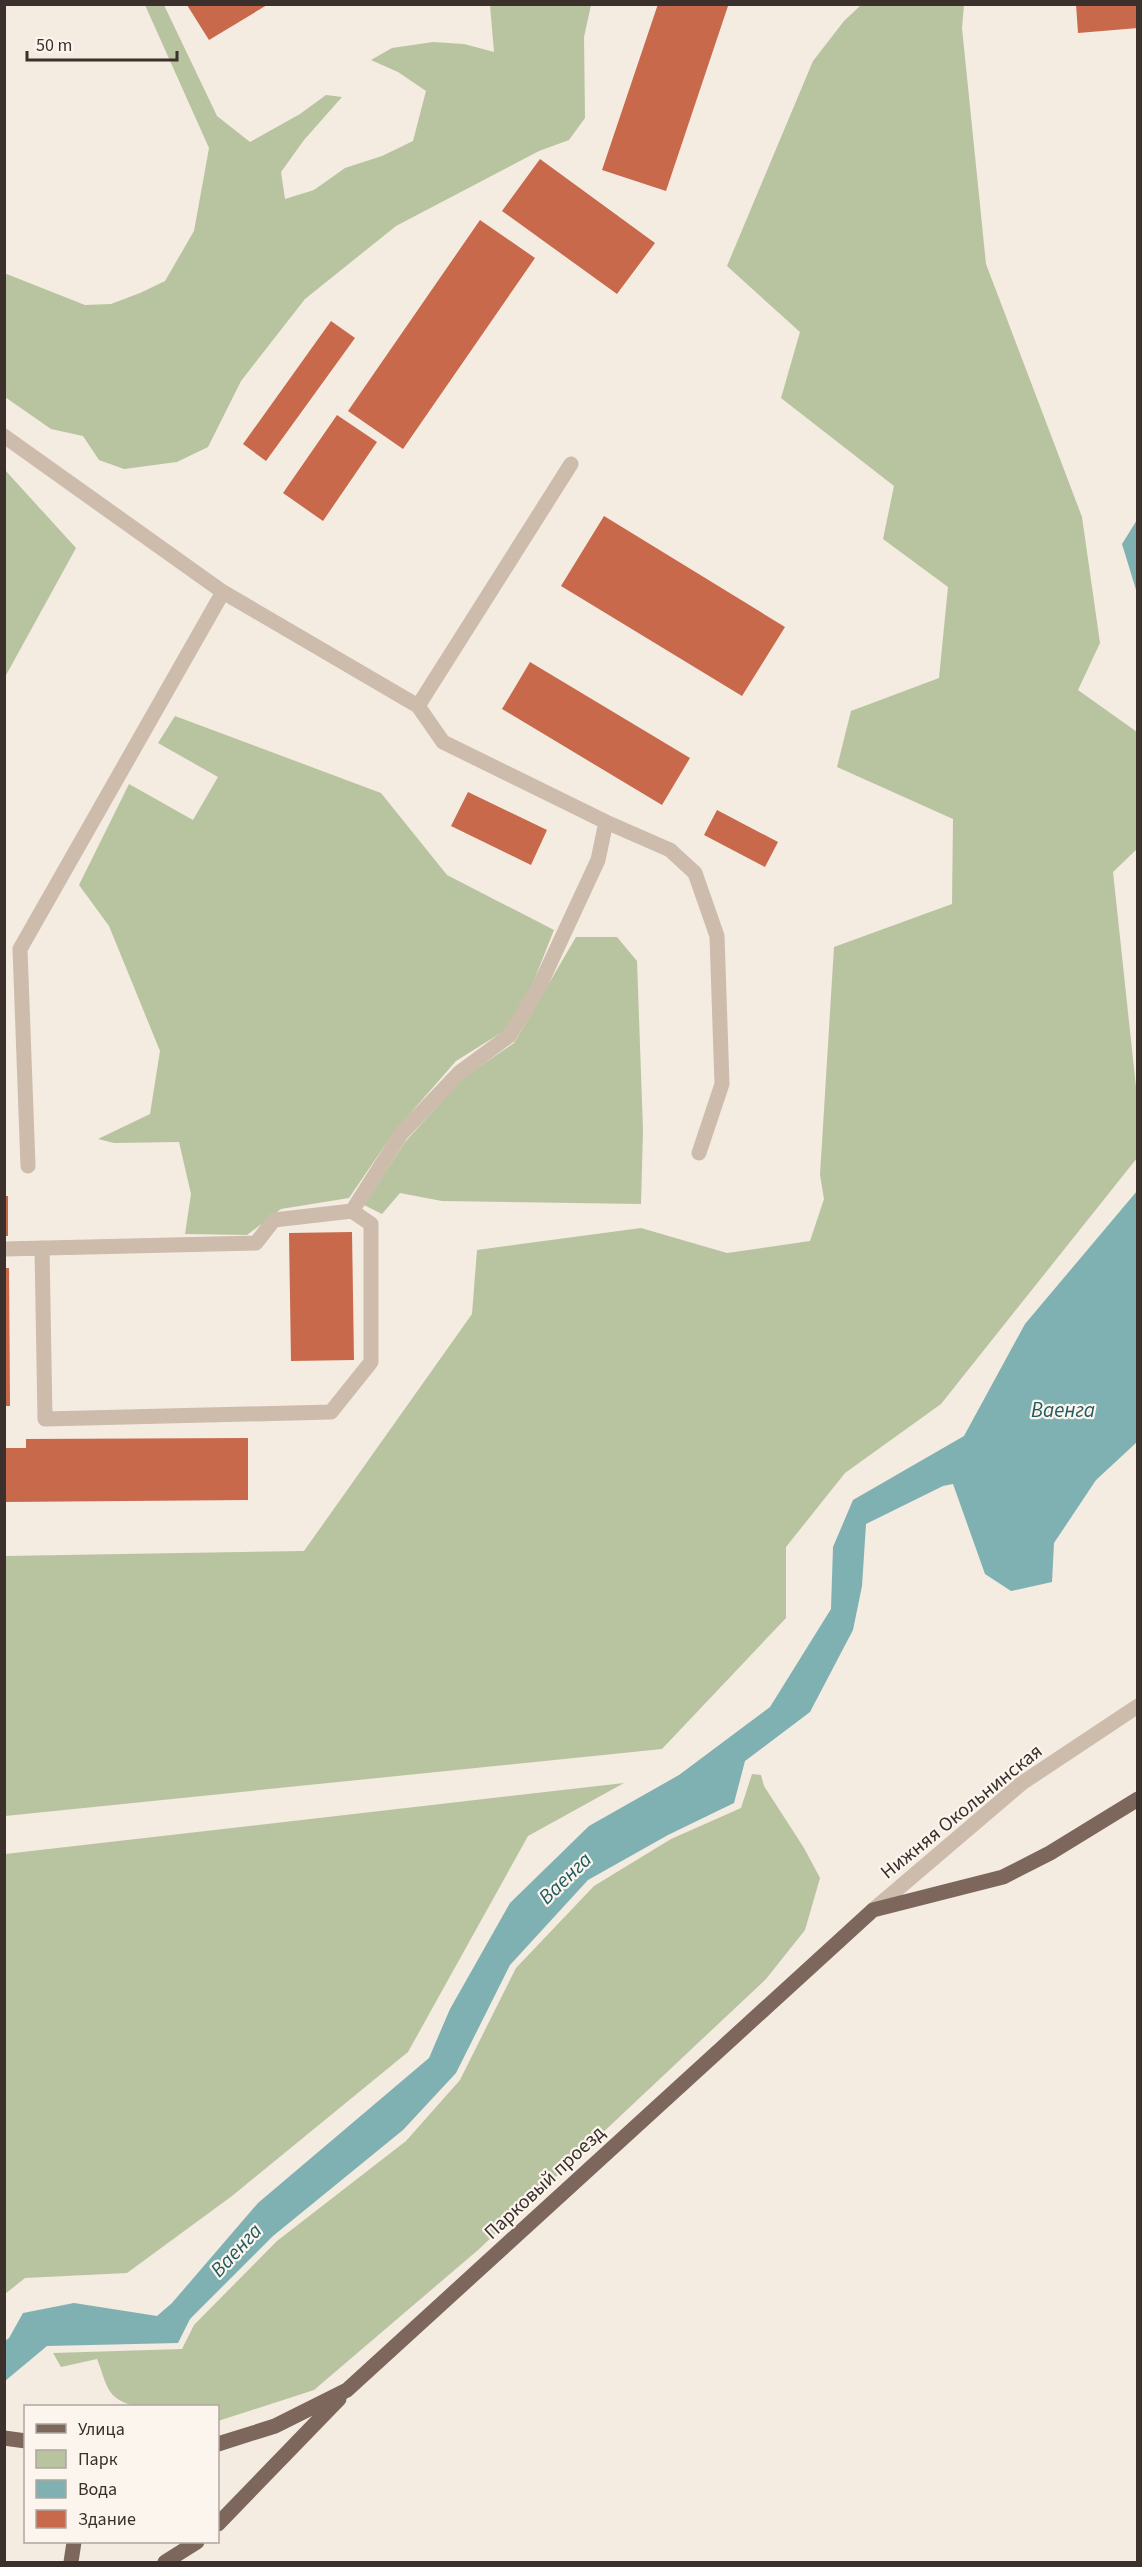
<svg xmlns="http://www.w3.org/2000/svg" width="1142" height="2567" viewBox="0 0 1142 2567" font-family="'Source Sans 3',sans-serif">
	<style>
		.green { fill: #b8c4a0 }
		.water { fill: #7fb0b2 }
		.building { fill: #c8694b }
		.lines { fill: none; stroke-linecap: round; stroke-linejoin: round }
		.minor { stroke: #cdbbac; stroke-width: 15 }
		.major { stroke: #7d675c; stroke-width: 15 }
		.labels { text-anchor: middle; stroke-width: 4.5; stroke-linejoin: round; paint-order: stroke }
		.street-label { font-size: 20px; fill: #3b302b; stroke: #fbf5ee }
		.water-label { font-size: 21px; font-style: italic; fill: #1f5a5e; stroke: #fbf5ee }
	</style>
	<rect width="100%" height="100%" fill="#f4ebe1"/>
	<path class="green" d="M 145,5 L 164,5 L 217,116 L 250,142 L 300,114 L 326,95 L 342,97 L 304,140 L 281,172 L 285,199 L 314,190 L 345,168 L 382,156 L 413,141 L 426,91 L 398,72 L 371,60 L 392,48 L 433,42 L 464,44 L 494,52 L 490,5 L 591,5 L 584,37 L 585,118 L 569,140 L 539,151 L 396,226 L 305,299 L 241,381 L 208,447 L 177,462 L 124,469 L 99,460 L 83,436 L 51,429 L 5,397 L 4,273 L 85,305 L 111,304 L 140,293 L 165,281 L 194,231 L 209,148 Z
		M 861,5 L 964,5 L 962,28 L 986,264 L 1082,517 L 1100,643 L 1078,690 L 1137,732 L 1137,849 L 1113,872 L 1136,1087 L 1137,1158 L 941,1404 L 845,1473 L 786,1547 L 786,1618 L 662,1749 L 5,1816 L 5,1556 L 304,1551 L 472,1314 L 477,1250 L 641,1228 L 727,1253 L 810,1241 L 824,1199 L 820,1175 L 834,947 L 952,904 L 953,819 L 837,767 L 851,711 L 939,678 L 948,587 L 883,539 L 894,486 L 781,398 L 800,332 L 727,266 L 813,61 L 844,21 Z
		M 5,470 L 76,548 L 5,677 Z
		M 175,716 L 381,793 L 447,875 L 554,930 L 531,988 L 504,1031 L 456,1061 L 394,1132 L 349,1198 L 281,1209 L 247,1235 L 185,1234 L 191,1194 L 179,1142 L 114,1143 L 98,1139 L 150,1114 L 160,1051 L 109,926 L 79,885 L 129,784 L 193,820 L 218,777 L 158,743 Z
		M 576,937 L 617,937 L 637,961 L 643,1130 L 641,1204 L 442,1201 L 400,1193 L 382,1214 L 364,1205 L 405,1142 L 463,1078 L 514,1043 Z
		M 752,1774 L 761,1775 L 764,1786 L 804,1848 L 820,1878 L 805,1930 L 766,1979 L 478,2250 L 314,2390 L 218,2421 L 218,2406 L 135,2406 C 105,2399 107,2383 97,2359 L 61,2367 L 53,2353 L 182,2349 L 194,2325 L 277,2241 L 406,2141 L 460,2080 L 516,1968 L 594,1886 L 671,1839 L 741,1808 Z
		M 624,1783 L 528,1836 L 408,2052 L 232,2196 L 127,2273 L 25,2278 L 5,2294 L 5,1854 Z"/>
	<path class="water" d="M 1137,520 L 1137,593 L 1122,544 Z
		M 1137,1191 L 1137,1442 L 1096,1480 L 1054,1543 L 1052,1582 L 1011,1591 L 985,1574 L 953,1484 L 943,1486 L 866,1524 L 862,1586 L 853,1630 L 810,1712 L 745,1761 L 734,1803 L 668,1835 L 588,1880 L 510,1965 L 456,2073 L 403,2130 L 273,2236 L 190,2319 L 178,2343 L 47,2346 L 5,2381 L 5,2341 L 9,2338 L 23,2313 L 74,2303 L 157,2316 L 172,2303 L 258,2203 L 429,2058 L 450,2009 L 510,1903 L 589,1826 L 679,1775 L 770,1707 L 831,1609 L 833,1547 L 853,1500 L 964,1436 L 1025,1324 Z"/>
	<path class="building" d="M 658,4 L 728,6 L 666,191 L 602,170 Z
		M 1076,4 L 1138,4 L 1138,28 L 1078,33 Z
		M 187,5 L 267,5 L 209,40 Z
		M 540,159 L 655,243 L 617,294 L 502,211 Z
		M 480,220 L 535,258 L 403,449 L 348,411 Z
		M 331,321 L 355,338 L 266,461 L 243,444 Z
		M 337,415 L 377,442 L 323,521 L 283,493 Z
		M 604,516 L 785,627 L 742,696 L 561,586 Z
		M 530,662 L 690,758 L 662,805 L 502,709 Z
		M 468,792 L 547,830 L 531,865 L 451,826 Z
		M 717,810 L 778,842 L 765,867 L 704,835 Z
		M 4,1196 L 8,1196 L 8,1236 L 4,1236 Z
		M 352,1232 L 354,1360 L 291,1361 L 289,1233 Z
		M 4,1268 L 9,1268 L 10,1406 L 4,1406 Z
		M 248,1438 L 248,1500 L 4,1502 L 4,1448 L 26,1448 L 26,1439 Z"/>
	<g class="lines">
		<path class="minor" d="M 4,436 L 223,592 L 418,706 L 571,464
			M 418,706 L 443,742 L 606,822 L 670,850 L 695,873 L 717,936 L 722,1084 L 699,1153
			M 28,1166 L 20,949 L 223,592
			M 352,1211 L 401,1134 L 460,1072 L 509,1036 L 539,987 L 598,860 L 606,822
			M 4,1249 L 256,1243 L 274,1220 L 352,1211 L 371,1224 L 371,1362 L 331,1412 L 45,1419 L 42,1248
			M 873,1910 L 1022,1783 L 1138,1706"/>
		<path class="major" d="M 4,2438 L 26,2441
			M 218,2444 L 275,2426 L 347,2390 L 873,1910 L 1003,1877 L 1050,1853 L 1138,1799
			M 218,2524 L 339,2399
			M 71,2562 L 74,2542
			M 165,2562 L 197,2542"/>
	</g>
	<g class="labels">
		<g class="street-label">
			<text transform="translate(961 1811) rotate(-39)" y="7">Нижняя Окольнинская</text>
			<text transform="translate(544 2182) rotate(-43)" y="7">Парковый проезд</text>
		</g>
		<g class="water-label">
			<text x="1063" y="1417">Ваенга</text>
			<text transform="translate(565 1878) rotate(-44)" y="7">Ваенга</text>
			<text transform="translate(236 2250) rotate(-47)" y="7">Ваенга</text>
		</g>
	</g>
	<rect width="1142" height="2567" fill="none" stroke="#3b302b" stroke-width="12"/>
	<rect x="24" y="2405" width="195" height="138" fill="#fbf5ee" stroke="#aea6a0" stroke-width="1.5"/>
	<rect x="36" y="2424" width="30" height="9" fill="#7d675c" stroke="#aea6a0" stroke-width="1.5"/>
	<text x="78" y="2435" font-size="18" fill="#3b302b">Улица</text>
	<rect x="36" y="2450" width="30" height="18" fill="#b8c4a0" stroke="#aea6a0" stroke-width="1.5"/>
	<text x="78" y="2465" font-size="18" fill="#3b302b">Парк</text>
	<rect x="36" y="2480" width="30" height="18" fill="#7fb0b2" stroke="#aea6a0" stroke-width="1.5"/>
	<text x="78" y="2495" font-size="18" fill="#3b302b">Вода</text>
	<rect x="36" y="2510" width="30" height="18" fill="#c8694b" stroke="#aea6a0" stroke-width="1.5"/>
	<text x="78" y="2525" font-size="18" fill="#3b302b">Здание</text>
	<path d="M27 51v9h150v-9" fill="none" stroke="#3b302b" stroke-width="3"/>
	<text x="36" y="51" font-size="18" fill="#3b302b" stroke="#fbf5ee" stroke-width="4.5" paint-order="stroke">50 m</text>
</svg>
